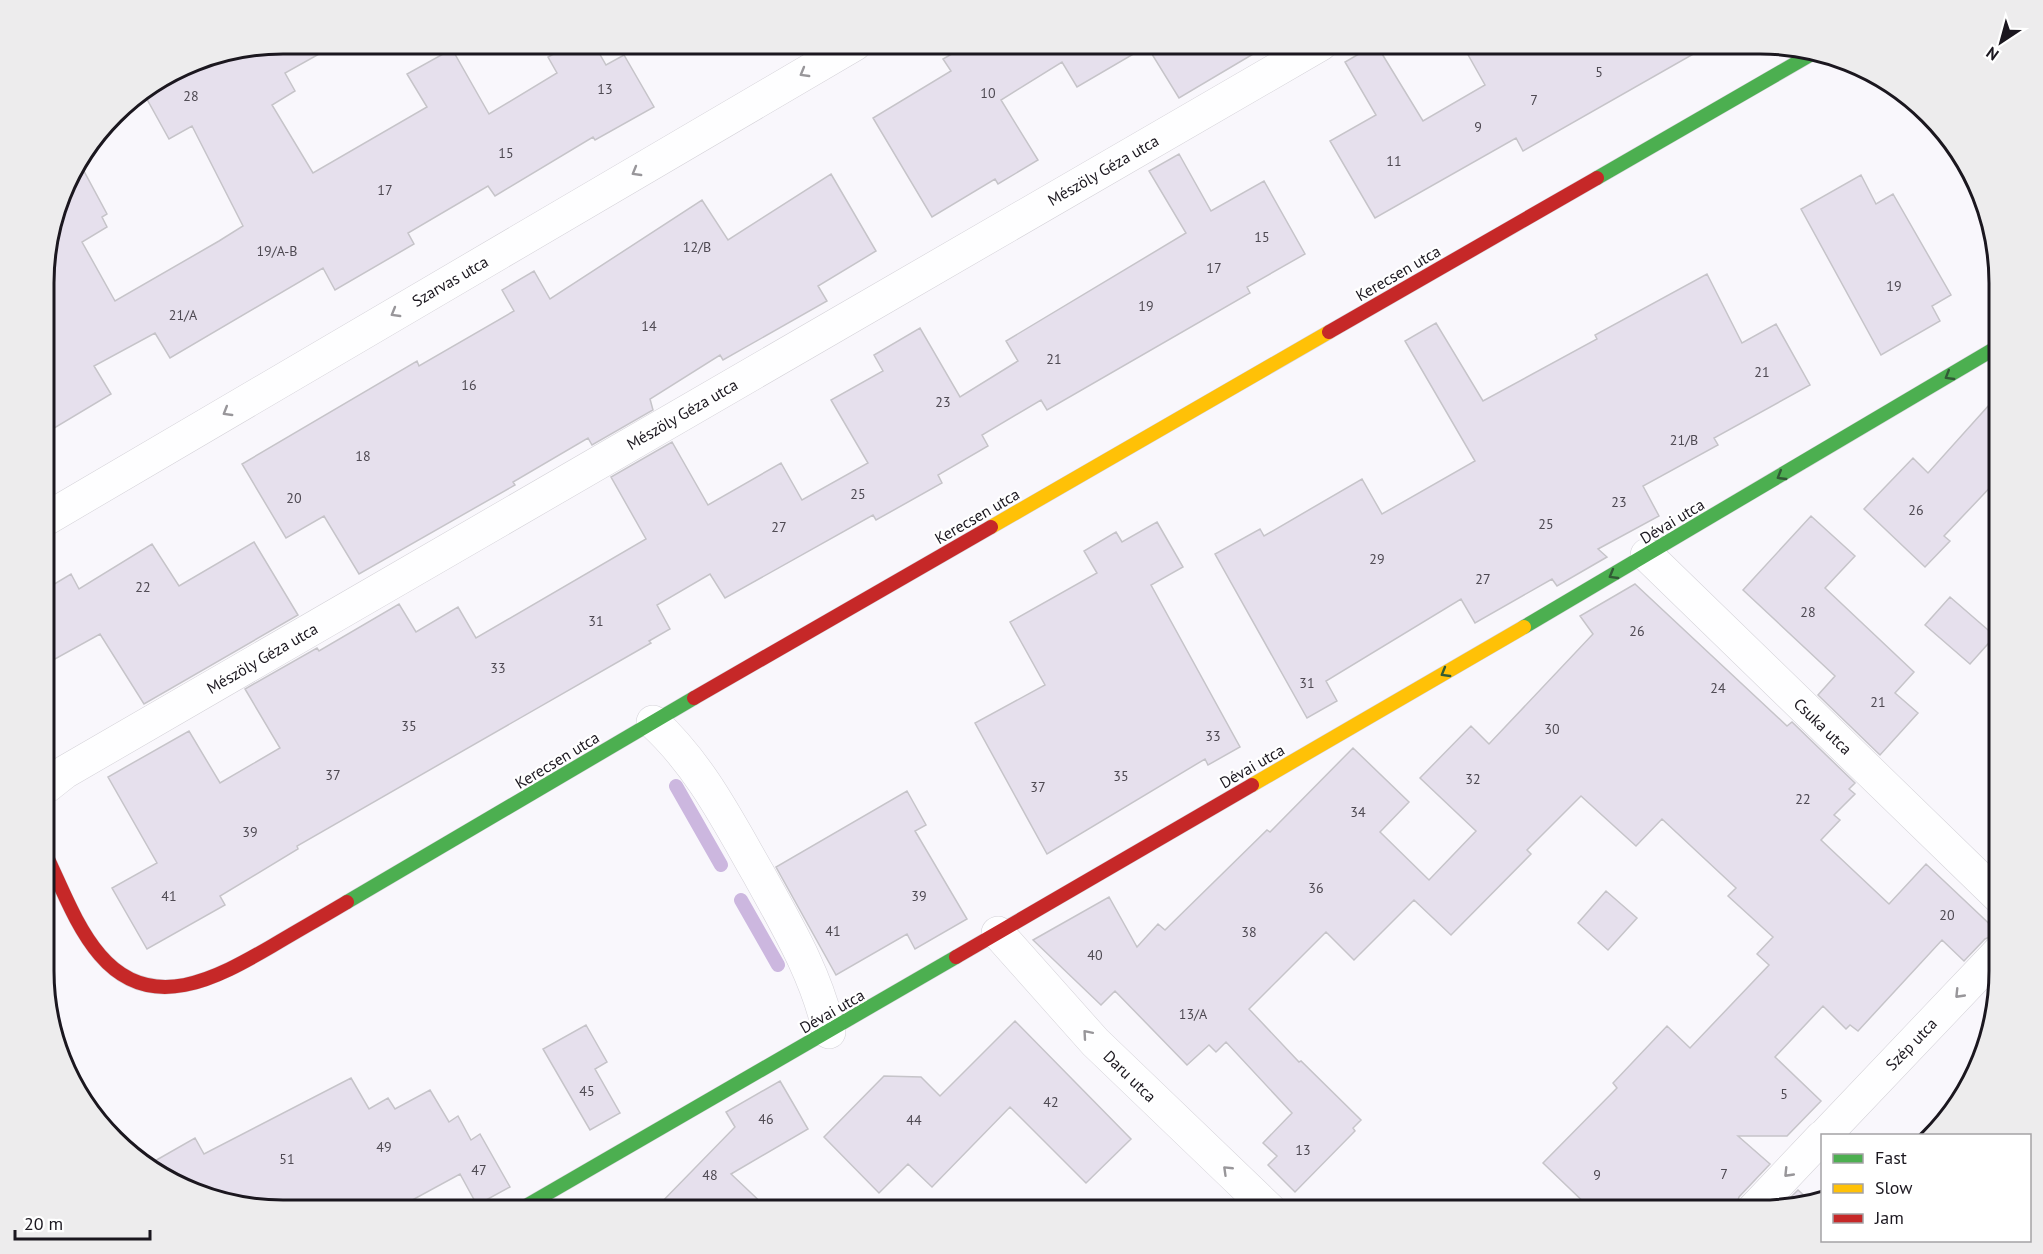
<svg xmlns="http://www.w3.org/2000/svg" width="2043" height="1254" viewBox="0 0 2043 1254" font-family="'PT Sans',sans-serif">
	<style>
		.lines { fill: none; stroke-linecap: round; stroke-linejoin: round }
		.stream { stroke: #ccb7df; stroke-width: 14 }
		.building { fill: #e6e0ed; stroke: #c6c4c9; stroke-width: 1.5 }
		.street-casing { stroke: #d4d2d8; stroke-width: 34 }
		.fast-casing { stroke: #d4d2d8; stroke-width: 15 }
		.slow-casing { stroke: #d4d2d8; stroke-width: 15 }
		.jam-casing { stroke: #d4d2d8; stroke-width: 15 }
		.street { stroke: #fefeff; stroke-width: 33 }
		.fast { stroke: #4caf50; stroke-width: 14 }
		.slow { stroke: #ffc107; stroke-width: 14 }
		.jam { stroke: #c62828; stroke-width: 14 }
		.oneway { stroke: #98969a }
		.oneway2 { stroke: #315b35 }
		.labels { text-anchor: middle; stroke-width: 4.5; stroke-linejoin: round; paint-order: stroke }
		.number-label { font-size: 14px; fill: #4e4952 }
		.street-label { font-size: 16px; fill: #1b171f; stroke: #fff }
		.rim { fill: none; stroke: #1b171f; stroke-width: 3 }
	</style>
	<rect width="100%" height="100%" fill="#f9f7fc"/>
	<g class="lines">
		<path class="stream" d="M 676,786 L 721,865
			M 741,900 L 778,965"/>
	</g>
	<path class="building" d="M 283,44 L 337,44 L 285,73 L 295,91 L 272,105 L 313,173 L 427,107 L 407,74 L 452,49 L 489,114 L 557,73 L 548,57 L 572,44 L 594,44 L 606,65 L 624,55 L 654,107 L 595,140 L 593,137 L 495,196 L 488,186 L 408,233 L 414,244 L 335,290 L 323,268 L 170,358 L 155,333 L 94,366 L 111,394 L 46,433 L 46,252 L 68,177 L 79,162 L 107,214 L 102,217 L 107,227 L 82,242 L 115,301 L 219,241 L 243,226 L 192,126 L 169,139 L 143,92 L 192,62 Z
		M 969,44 L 1270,44 L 1179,98 L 1147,46 L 1077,87 L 1062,62 L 1001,100 L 1038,160 L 998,184 L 995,179 L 932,217 L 873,118 L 951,71 L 943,59 Z
		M 1376,44 L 1423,121 L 1485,85 L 1462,44 L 1711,44 L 1523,151 L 1516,138 L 1375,218 L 1330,141 L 1376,115 L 1345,62 Z
		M 1179,154 L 1211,211 L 1264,181 L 1305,254 L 1247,287 L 1250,293 L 1047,410 L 1041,400 L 982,435 L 988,446 L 938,475 L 942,483 L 876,520 L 873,515 L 725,598 L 710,574 L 657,605 L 670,629 L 649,641 L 651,643 L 297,846 L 298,849 L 220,896 L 225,905 L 147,949 L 112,888 L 157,863 L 108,777 L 189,731 L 220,783 L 280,748 L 245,689 L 317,648 L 319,651 L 399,604 L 416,632 L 458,607 L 476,638 L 646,539 L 611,477 L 672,442 L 708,505 L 781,463 L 802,500 L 868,463 L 831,400 L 883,371 L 874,355 L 920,328 L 960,397 L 1018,361 L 1006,341 L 1186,233 L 1149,171 Z
		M 831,174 L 876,251 L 818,286 L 827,301 L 723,360 L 720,355 L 650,399 L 653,410 L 592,445 L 588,438 L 513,482 L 515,485 L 359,574 L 324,516 L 286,538 L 242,464 L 417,361 L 419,366 L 514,311 L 502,290 L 534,271 L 550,299 L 702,200 L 728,240 Z
		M 1861,175 L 1876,204 L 1893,194 L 1951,295 L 1932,306 L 1940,321 L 1881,355 L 1801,209 Z
		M 1707,274 L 1742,343 L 1776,324 L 1810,385 L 1714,438 L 1718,445 L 1643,486 L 1659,516 L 1598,549 L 1607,557 L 1557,586 L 1552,579 L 1475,623 L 1461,599 L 1326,681 L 1337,701 L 1307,718 L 1215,554 L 1260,529 L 1264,536 L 1362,479 L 1382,514 L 1475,461 L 1405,341 L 1436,323 L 1483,401 L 1597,339 L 1595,335 Z
		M 1999,394 L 1999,478 L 1944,536 L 1950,541 L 1925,567 L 1864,509 L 1913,458 L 1928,473 Z
		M 1811,516 L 1855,556 L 1825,588 L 1914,672 L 1895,693 L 1918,713 L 1880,755 L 1818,695 L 1835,676 L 1743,590 Z
		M 1157,522 L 1183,567 L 1151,585 L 1240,747 L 1208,765 L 1205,759 L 1047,854 L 975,723 L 1045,685 L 1010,622 L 1097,573 L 1084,551 L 1116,532 L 1122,542 Z
		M 254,542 L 298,615 L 144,704 L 100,634 L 46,664 L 46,589 L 71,574 L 79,589 L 152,544 L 179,586 Z
		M 1635,584 L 1787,726 L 1792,722 L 1855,783 L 1849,789 L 1855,794 L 1834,815 L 1840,820 L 1821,840 L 1889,904 L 1926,864 L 1999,933 L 1985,939 L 1964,961 L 1942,940 L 1858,1031 L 1850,1025 L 1846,1029 L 1823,1006 L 1775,1057 L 1821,1101 L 1787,1136 L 1738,1136 L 1770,1164 L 1739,1197 L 1735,1210 L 1592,1210 L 1543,1163 L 1617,1088 L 1613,1083 L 1667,1026 L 1690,1048 L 1769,965 L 1757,954 L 1773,937 L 1728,896 L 1736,888 L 1662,819 L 1636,846 L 1581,796 L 1527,850 L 1531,854 L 1451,935 L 1414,900 L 1354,960 L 1326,932 L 1249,1009 L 1299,1062 L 1301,1061 L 1361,1120 L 1353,1128 L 1355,1131 L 1295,1192 L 1268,1165 L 1277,1156 L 1263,1143 L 1292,1113 L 1226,1042 L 1216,1052 L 1209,1045 L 1187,1065 L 1115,991 L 1101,1005 L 1033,940 L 1109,897 L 1137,947 L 1158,924 L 1165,930 L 1267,830 L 1270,832 L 1353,748 L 1409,802 L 1380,832 L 1429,880 L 1476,831 L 1420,778 L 1471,726 L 1489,744 L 1593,634 L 1580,616 Z
		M 1950,597 L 1995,636 L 1970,664 L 1925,625 Z
		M 907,791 L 926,825 L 915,831 L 967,919 L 915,949 L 907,934 L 836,975 L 776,867 Z
		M 1606,891 L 1637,918 L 1608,950 L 1578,923 Z
		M 1015,1021 L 1131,1139 L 1086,1183 L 1010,1107 L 932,1187 L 908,1164 L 879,1193 L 824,1137 L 884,1076 L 921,1077 L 940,1096 Z
		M 586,1025 L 607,1062 L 595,1069 L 620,1113 L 590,1130 L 543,1049 Z
		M 351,1078 L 369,1109 L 388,1098 L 395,1109 L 430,1090 L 449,1122 L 458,1116 L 471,1140 L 480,1134 L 510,1187 L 477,1205 L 460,1174 L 394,1210 L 283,1210 L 221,1202 L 150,1170 L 146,1166 L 195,1138 L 204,1154 Z
		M 780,1081 L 808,1129 L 731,1174 L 769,1210 L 654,1210 L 735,1127 L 726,1112 Z
		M 1798,1190 L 1809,1200 L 1780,1208 Z"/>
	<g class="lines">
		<g class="street-casing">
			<path id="street" d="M 46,519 L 855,44
				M 1647,555 L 1999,897
				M 653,722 C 699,764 727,819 758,873 C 786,924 817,975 829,1032
				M 46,787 L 65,772 L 1321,44
				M 998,933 L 1095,1042 L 1270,1210
				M 1824,1136 L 1999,952
				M 1753,1210 L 1822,1137"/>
		</g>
		<g class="fast-casing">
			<path id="fast" d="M 1597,178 L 1817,51
				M 1524,627 L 1999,346
				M 347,902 L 694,698
				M 519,1210 L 956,957"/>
		</g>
		<g class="slow-casing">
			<path id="slow" d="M 991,527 L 1329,332
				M 1252,785 L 1524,627"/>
		</g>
		<g class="jam-casing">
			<path id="jam" d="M 1329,332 L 1597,178
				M 694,698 L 991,527
				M 46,855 C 62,888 76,927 100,955 C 151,1015 217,978 272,946 C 297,931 322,917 347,902
				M 956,957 L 1252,785"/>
		</g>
		<use href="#street" class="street"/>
		<use href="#fast" class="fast"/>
		<use href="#slow" class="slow"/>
		<use href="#jam" class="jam"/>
	</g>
	<defs><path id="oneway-chevron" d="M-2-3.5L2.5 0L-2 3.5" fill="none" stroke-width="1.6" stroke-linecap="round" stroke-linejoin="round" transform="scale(1.5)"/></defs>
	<g class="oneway">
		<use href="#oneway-chevron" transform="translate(804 73) rotate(150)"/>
		<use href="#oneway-chevron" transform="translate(636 172) rotate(150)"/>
		<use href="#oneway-chevron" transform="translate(395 313) rotate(150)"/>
		<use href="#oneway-chevron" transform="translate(227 412) rotate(149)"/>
		<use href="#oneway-chevron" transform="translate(1959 994) rotate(134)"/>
		<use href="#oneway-chevron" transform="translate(1087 1034) rotate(-131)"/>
		<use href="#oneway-chevron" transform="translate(1227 1170) rotate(-136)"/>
		<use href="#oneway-chevron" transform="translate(1788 1173) rotate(134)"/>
	</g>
	<g class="oneway2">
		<use href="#oneway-chevron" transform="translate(1949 376) rotate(149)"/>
		<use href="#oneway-chevron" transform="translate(1781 476) rotate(149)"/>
		<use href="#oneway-chevron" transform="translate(1613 575) rotate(150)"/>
		<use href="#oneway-chevron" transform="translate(1445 673) rotate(150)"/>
	</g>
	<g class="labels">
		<g class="number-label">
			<text x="1599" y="77">5</text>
			<text x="605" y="94">13</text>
			<text x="988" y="98">10</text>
			<text x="191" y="101">28</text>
			<text x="1534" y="105">7</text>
			<text x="1478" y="132">9</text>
			<text x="506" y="158">15</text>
			<text x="1394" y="166">11</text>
			<text x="385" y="195">17</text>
			<text x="1262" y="242">15</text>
			<text x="697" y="252">12/B</text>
			<text x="277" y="256">19/A-B</text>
			<text x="1214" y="273">17</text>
			<text x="1894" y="291">19</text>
			<text x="1146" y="311">19</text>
			<text x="183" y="320">21/A</text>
			<text x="649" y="331">14</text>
			<text x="1054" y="364">21</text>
			<text x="1762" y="377">21</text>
			<text x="469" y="390">16</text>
			<text x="943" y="407">23</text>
			<text x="1684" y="445">21/B</text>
			<text x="363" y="461">18</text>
			<text x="858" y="499">25</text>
			<text x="294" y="503">20</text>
			<text x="1619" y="507">23</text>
			<text x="1916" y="515">26</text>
			<text x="1546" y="529">25</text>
			<text x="779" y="532">27</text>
			<text x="1377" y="564">29</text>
			<text x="1483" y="584">27</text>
			<text x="143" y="592">22</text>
			<text x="1808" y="617">28</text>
			<text x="596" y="626">31</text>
			<text x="1637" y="636">26</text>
			<text x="498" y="673">33</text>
			<text x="1307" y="688">31</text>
			<text x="1718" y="693">24</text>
			<text x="1878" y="707">21</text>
			<text x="409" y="731">35</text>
			<text x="1552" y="734">30</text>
			<text x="1213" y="741">33</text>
			<text x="333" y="780">37</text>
			<text x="1121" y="781">35</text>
			<text x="1473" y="784">32</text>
			<text x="1038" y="792">37</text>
			<text x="1803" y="804">22</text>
			<text x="1358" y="817">34</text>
			<text x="250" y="837">39</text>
			<text x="1316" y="893">36</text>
			<text x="169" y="901">41</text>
			<text x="919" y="901">39</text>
			<text x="1947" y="920">20</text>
			<text x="833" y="936">41</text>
			<text x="1249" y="937">38</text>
			<text x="1095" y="960">40</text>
			<text x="1193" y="1019">13/A</text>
			<text x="587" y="1096">45</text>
			<text x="1784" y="1099">5</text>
			<text x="1051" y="1107">42</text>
			<text x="766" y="1124">46</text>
			<text x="914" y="1125">44</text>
			<text x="384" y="1152">49</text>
			<text x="1303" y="1155">13</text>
			<text x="287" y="1164">51</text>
			<text x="479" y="1175">47</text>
			<text x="1724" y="1179">7</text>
			<text x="710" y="1180">48</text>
			<text x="1597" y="1180">9</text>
		</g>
		<g class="street-label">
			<text transform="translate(1103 170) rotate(-30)" y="6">Mészöly Géza utca</text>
			<text transform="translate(1398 273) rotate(-30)" y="6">Kerecsen utca</text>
			<text transform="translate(450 281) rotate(-30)" y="6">Szarvas utca</text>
			<text transform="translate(682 414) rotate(-30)" y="6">Mészöly Géza utca</text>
			<text transform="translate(977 516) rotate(-30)" y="6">Kerecsen utca</text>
			<text transform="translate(1672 521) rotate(-31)" y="6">Dévai utca</text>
			<text transform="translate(262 658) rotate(-30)" y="6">Mészöly Géza utca</text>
			<text transform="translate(1823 726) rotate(44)" y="6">Csuka utca</text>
			<text transform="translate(557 760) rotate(-31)" y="6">Kerecsen utca</text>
			<text transform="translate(1252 766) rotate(-30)" y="6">Dévai utca</text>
			<text transform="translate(832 1011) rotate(-30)" y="6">Dévai utca</text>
			<text transform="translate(1911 1044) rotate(-46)" y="6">Szép utca</text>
			<text transform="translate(1130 1076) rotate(44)" y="6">Daru utca</text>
		</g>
	</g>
	<path d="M0 0H2043V1254H0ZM283 54H1760A229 229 0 0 1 1989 283V971A229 229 0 0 1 1760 1200H283A229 229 0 0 1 54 971V283A229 229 0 0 1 283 54Z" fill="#edeced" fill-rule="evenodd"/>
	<path class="rim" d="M283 54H1760A229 229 0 0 1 1989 283V971A229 229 0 0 1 1760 1200H283A229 229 0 0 1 54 971V283A229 229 0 0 1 283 54Z"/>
	<rect x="1821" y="1134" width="210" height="108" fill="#ffffff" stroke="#a4a2a5" stroke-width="1.5"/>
	<rect x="1833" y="1154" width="30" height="9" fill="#4caf50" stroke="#a4a2a5" stroke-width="1.5"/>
	<text x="1875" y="1164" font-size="18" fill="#1b171f">Fast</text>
	<rect x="1833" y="1184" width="30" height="9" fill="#ffc107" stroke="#a4a2a5" stroke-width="1.5"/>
	<text x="1875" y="1194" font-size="18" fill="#1b171f">Slow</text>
	<rect x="1833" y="1214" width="30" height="9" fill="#c62828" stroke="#a4a2a5" stroke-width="1.5"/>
	<text x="1875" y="1224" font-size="18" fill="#1b171f">Jam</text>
	<g transform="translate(2001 42) rotate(216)" stroke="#ffffff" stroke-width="4.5" paint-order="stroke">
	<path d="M0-4.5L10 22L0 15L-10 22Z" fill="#1b171f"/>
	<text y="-9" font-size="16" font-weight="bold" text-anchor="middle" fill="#1b171f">N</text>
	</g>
	<path d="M15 1230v9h135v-9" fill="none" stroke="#1b171f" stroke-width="3"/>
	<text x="24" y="1230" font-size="18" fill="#1b171f" stroke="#ffffff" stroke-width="4.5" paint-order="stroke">20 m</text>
</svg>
